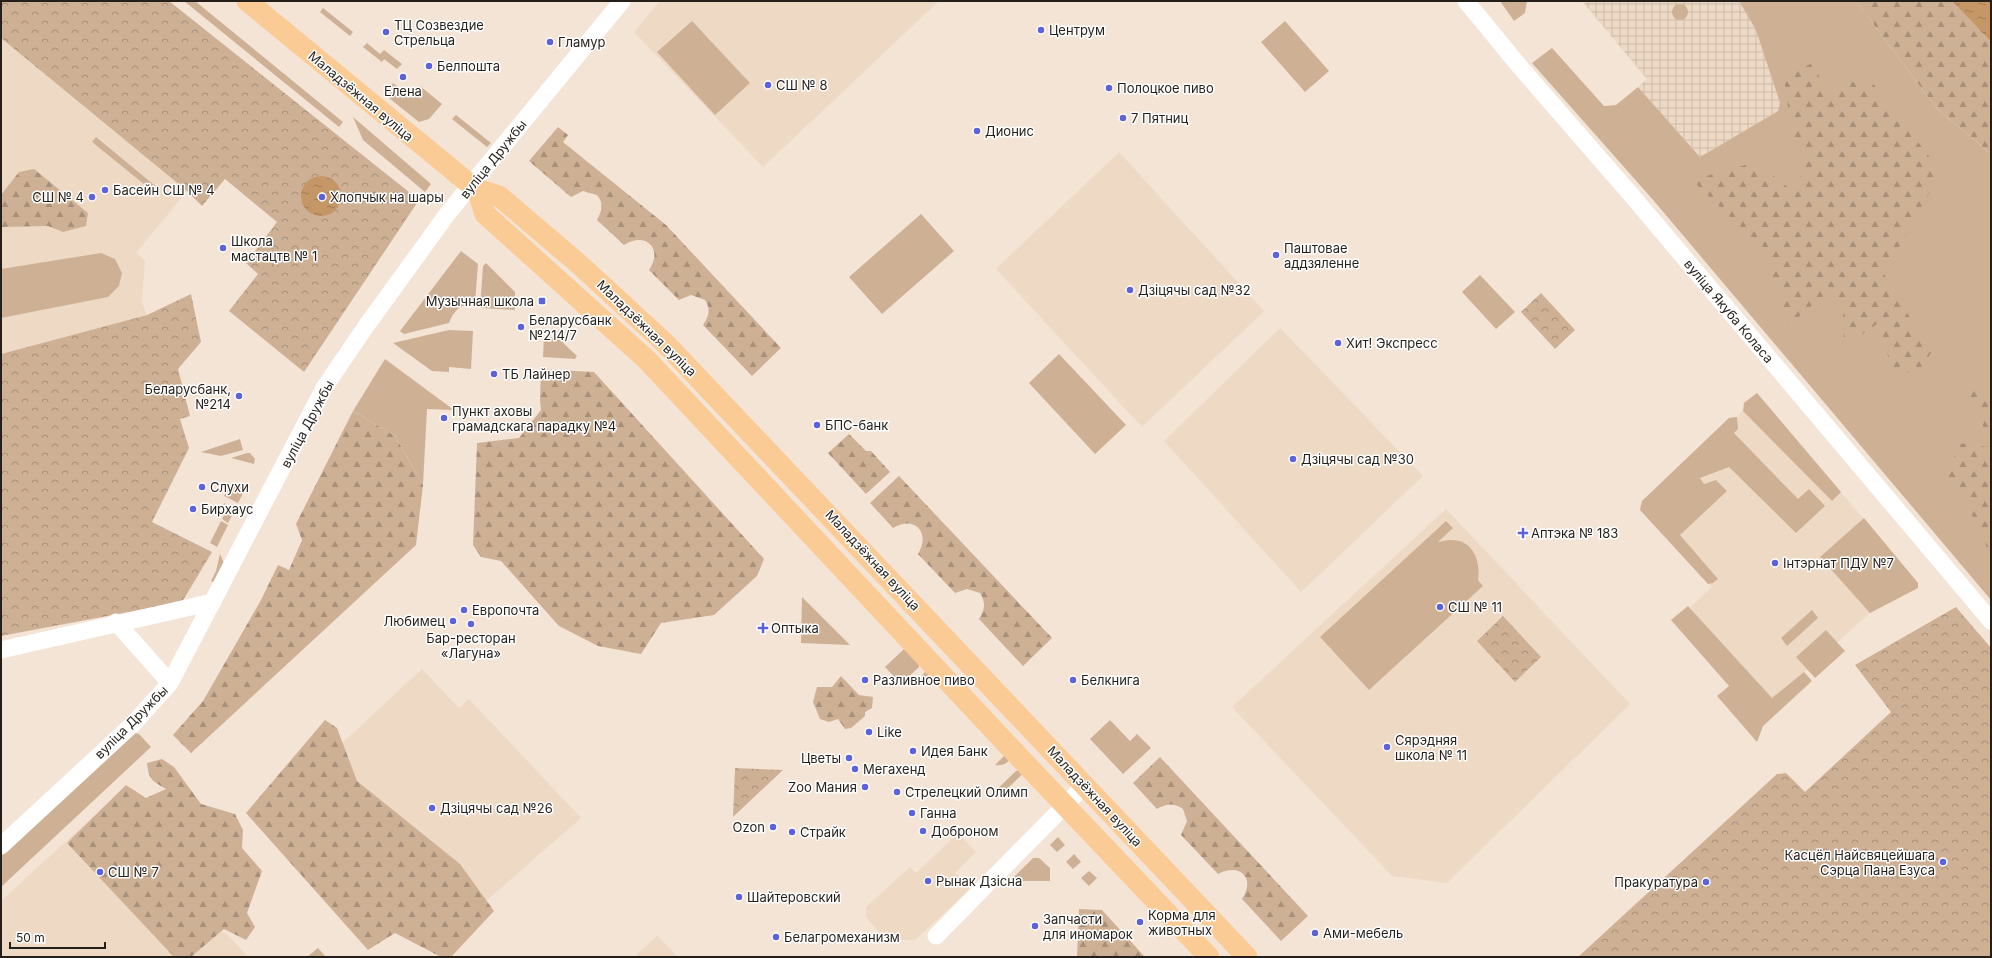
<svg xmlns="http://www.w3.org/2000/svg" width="1992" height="958" viewBox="0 0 1992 958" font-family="Inter,sans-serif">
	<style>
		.built { fill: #eed9c5 }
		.industrial { fill: url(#industrial-grid) }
		.green { fill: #ceb195 }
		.forest { fill: url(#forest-firs) }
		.park { fill: url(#park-crowns) }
		.water { fill: url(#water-ripples) }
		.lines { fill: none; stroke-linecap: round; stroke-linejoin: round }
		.minor { stroke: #fff; stroke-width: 17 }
		.major { stroke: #fbcb95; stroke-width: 21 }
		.poi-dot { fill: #5b62da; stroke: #fff; stroke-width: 1.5 }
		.labels { text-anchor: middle; stroke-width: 3; stroke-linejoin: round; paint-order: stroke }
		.poi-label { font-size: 13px; fill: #241f19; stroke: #fff; text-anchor: start }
		.street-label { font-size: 13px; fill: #241f19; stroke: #fff }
	</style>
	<defs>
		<pattern id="industrial-grid" width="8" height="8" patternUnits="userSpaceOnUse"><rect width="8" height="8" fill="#eed9c5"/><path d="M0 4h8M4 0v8" fill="none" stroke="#ccbaa9"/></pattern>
		<pattern id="forest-firs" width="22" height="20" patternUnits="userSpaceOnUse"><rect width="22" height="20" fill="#ceb195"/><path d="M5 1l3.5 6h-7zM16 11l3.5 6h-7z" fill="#a78f79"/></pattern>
		<pattern id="park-crowns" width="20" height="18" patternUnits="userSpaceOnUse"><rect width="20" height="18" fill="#ceb195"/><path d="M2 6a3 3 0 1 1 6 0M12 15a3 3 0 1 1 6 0" fill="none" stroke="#a78f79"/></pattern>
		<pattern id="water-ripples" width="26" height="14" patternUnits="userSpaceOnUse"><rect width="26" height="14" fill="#c59767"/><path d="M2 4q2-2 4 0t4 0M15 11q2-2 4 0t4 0" fill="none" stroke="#a07b54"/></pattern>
	</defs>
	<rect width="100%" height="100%" fill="#f4e4d6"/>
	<path class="built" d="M 660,1 L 939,1 L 763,167 L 634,32 Z
		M 1,38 L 187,191 L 136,253 L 145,260 L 142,303 L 147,315 L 1,354 Z
		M 1119,152 L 1264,311 L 1142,427 L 996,269 Z
		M 1280,328 L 1423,476 L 1301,592 L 1164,441 Z
		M 1757,393 L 1918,583 L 1918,588 L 1870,613 L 1763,709 L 1682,615 L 1712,587 L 1640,510 L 1642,501 L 1729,418 L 1737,417 L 1744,409 L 1744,403 Z
		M 1446,509 L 1630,704 L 1447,883 L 1392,876 L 1232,707 Z
		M 422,669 L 459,708 L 469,699 L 581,818 L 431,949 L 283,798 Z
		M 106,805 L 223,933 L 225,932 L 248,957 L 1,957 L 1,901 Z
		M 958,833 L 976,852 L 955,873 L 970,889 L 915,940 L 885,939 L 866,917 L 866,907 L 910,867 L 916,873 Z
		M 657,935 L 678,957 L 634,957 L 657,936 Z"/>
	<path class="industrial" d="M 1582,1 L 1739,1 L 1756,29 L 1780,103 L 1778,111 L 1700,157 L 1638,87 L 1647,79 Z"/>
	<path class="green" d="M 184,1 L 195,1 L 343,122 L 339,127 Z
		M 1500,1 L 1527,1 L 1525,13 L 1514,21 Z
		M 1739,1 L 1856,1 L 1937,109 L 1991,154 L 1991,600 L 1654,201 L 1532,63 L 1552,48 L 1604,106 L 1616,105 L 1638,87 L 1700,157 L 1778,111 L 1780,103 L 1756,30 Z
		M1672 12a8 8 0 1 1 16 0a8 8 0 1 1-16 0Z
		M 323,8 L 353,32 L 350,36 L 320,12 Z
		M 692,21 L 750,83 L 715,115 L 657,52 Z
		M 1285,21 L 1329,71 L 1305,92 L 1261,42 Z
		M 367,43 L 380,54 L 384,50 L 402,64 L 397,69 L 384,59 L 382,62 L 363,47 Z
		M 393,83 L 411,97 L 420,86 L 442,104 L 429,119 L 419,122 L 389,98 L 390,87 Z
		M 456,115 L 491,143 L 487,147 L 452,119 Z
		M 353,117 L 431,184 L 425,192 L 363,140 Z
		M 96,137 L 159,189 L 155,193 L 92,142 Z
		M 921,214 L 954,251 L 882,314 L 849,277 Z
		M 461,251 L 478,264 L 475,303 C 461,304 454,310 449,323 L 404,334 L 400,331 Z
		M 101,253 L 115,259 L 122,273 L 119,286 L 108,297 L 1,318 L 1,269 Z
		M 486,263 L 515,292 L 515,310 L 480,308 L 483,266 Z
		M 1480,275 L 1515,312 L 1496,329 L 1462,292 Z
		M 449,330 L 473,331 L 471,369 L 449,367 L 449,372 L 432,371 L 393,343 Z
		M 544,337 L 558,338 L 577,356 L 575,359 L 543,357 Z
		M 1059,354 L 1126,425 L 1095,454 L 1029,383 Z
		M 385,359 L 454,410 L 427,409 L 423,485 L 395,436 L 353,411 Z
		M 1757,393 L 1841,492 L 1832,501 L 1743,411 L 1744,403 Z
		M 1737,417 L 1738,429 L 1734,433 L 1798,499 L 1809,489 L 1825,506 L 1796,533 L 1729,467 L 1700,478 L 1704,484 L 1716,480 L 1727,491 L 1680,535 L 1718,579 L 1713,583 L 1708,584 L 1640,510 L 1642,501 L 1729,418 Z
		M 240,439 L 243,450 L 221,456 L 201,452 Z
		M 247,453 L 250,453 L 255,459 L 254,464 L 231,458 Z
		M 227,485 L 242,486 L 244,491 L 238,503 L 224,496 L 227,490 Z
		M 224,503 L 235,510 L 228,523 L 222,519 L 227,508 L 223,506 Z
		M 1864,518 L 1918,583 L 1918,588 L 1870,613 L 1820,557 Z
		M 221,521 L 228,525 L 217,547 L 210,543 Z
		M 1446,521 L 1453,528 L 1438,542 C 1441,542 1446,540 1450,540 C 1473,539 1481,561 1478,580 L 1483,586 L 1369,690 L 1320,637 Z
		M 220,554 L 226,568 L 219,584 L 211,581 L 216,571 Z
		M 802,597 L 850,645 L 801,643 Z
		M 1688,606 L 1772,698 L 1804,672 L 1812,681 L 1763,726 L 1757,742 L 1717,696 L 1729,686 L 1671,620 Z
		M 1812,610 L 1818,618 L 1787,646 L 1781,638 Z
		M 1826,630 L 1845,651 L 1815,678 L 1796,657 Z
		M 904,649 L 912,650 L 919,657 L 919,667 L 901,684 L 885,667 Z
		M 928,670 L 1010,759 C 1007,764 1001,766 995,765 L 1004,756 L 930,677 L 920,686 C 919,680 922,673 928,670 Z
		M 1110,720 L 1130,741 L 1137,734 L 1151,748 L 1123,774 L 1090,739 Z
		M 135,733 L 139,734 L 151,747 L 1,887 L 1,856 Z
		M 1021,770 L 1025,772 L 997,798 L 992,794 L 1016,771 Z
		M 1058,837 L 1065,845 L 1057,852 L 1050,845 Z
		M 1074,854 L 1081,862 L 1073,869 L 1066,862 Z
		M 1033,858 L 1039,858 L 1050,868 L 1050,881 L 1010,881 Z
		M 1089,871 L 1097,878 L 1089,886 L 1081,878 Z
		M 318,948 L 326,957 L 307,957 Z"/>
	<path class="forest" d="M 1856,1 L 1952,1 L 1991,42 L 1991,154 L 1937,109 Z
		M 1814,62 L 1824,91 L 1868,77 L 1941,172 L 1884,274 L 1931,353 L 1916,374 L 1891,369 L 1880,322 L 1844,347 L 1843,309 L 1823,296 L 1789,325 L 1761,243 L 1749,235 L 1692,180 L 1756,162 L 1794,192 L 1809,155 L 1792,137 L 1784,77 Z
		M 558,127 L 568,135 L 563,142 L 666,225 L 781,348 L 752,376 L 703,325 C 709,316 711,309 705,300 L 691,295 L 679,300 L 649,270 C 664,248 645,231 624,245 L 597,220 C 602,211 604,203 597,195 L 583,191 L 571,197 L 529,161 Z
		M 34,169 L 88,213 L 86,226 L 63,232 L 48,226 L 1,227 L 1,195 L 19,172 Z
		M 541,369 L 594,372 L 764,559 L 757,576 L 714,615 L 661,623 L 641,654 L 598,646 L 559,626 L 501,561 L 481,557 L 473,545 L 477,443 L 519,438 L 541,410 L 540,400 Z
		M 1968,376 L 1991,406 L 1991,576 L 1985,539 L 1964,500 L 1947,483 L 1958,443 L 1988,447 L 1980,413 L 1966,405 Z
		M 353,411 L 395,436 L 423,485 L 416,545 L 191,753 L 173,735 L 203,701 L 261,600 L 278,565 L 289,570 L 302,540 L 296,524 Z
		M 849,434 L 866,451 L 871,451 L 890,472 L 866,494 L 828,453 Z
		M 899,476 L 1052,638 L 1023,666 L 979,619 C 985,610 986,603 980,593 L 967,589 L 955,593 L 918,554 C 931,533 915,515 893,528 L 870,503 Z
		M 841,676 L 859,695 L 873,697 L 872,708 L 865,712 L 865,716 L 851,728 L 845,729 L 838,719 L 829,722 L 820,719 L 813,702 L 817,687 L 832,687 Z
		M 325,720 L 337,728 L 357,781 L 460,864 L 494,911 L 451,957 L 441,957 L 395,933 L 368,950 L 246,813 Z
		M 1160,757 L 1308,916 L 1281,941 L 1242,899 C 1256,878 1240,862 1218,874 L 1181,835 L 1187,821 L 1183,809 C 1174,803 1167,803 1157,809 L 1133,783 Z
		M 162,759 L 174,767 L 201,804 L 235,814 L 243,830 L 242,848 L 262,871 L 247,913 L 255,927 L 246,940 L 224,929 L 191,957 L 174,957 L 67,843 L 126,785 L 146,798 L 166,789 C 153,781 149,781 147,763 Z
		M 1079,909 L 1102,910 L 1145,957 L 1077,957 Z"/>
	<path class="park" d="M 1,1 L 169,1 L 419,200 L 304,372 L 229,311 L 258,274 L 246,263 L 277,222 L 225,179 L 202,206 L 187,191 L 1,38 Z
		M 1541,293 L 1575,330 L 1555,349 L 1521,312 Z
		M 191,294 L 201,342 L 178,369 L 190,416 L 180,419 L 189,448 L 152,522 L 212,552 L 182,602 L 1,636 L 1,354 L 147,315 Z
		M 1956,607 L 1991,648 L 1991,957 L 1578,957 L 1777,774 L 1786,773 L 1805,792 L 1891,712 L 1855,665 Z
		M 1503,616 L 1541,657 L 1515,682 L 1477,641 Z
		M 735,768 L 783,770 L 733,817 Z"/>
	<path class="water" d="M 1952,1 L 1991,1 L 1991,42 Z
		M301 196a20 20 0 1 1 40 0a20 20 0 1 1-40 0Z"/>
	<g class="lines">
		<path class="minor" d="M 1466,1 L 1521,68 L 1633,197 L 1991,621
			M 116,622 L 170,683
			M 1,650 L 213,602
			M 1,846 L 134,723 L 170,683 L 324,388 L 364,329 L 448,213 L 622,1
			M 936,936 L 1085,785"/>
		<path class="major" d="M 247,1 L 472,186 L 477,189 L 499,196 L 580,265 L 666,344 L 1247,957
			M 477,189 L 485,214 L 647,360 L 1022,760 L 1209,957"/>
	</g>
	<g class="poi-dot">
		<circle cx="1041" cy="30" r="4"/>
		<circle cx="386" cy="32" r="4"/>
		<circle cx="550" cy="42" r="4"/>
		<circle cx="429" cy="66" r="4"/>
		<circle cx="403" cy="77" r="4"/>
		<circle cx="768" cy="85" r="4"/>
		<circle cx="1109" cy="88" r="4"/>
		<circle cx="1123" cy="118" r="4"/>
		<circle cx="977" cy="131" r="4"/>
		<circle cx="105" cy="190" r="4"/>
		<circle cx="92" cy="197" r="4"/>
		<circle cx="322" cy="197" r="4"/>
		<circle cx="223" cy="248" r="4"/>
		<circle cx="1276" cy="255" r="4"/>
		<circle cx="1130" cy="290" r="4"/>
		<rect x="538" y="297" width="8" height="8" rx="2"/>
		<circle cx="521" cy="327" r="4"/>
		<circle cx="1338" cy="343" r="4"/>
		<circle cx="494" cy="374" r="4"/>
		<circle cx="239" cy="396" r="4"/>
		<circle cx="444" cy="418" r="4"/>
		<circle cx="817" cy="425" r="4"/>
		<circle cx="1293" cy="459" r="4"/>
		<circle cx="202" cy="487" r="4"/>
		<circle cx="193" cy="509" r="4"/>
		<path d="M1521 527h4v4h4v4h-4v4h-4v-4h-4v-4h4z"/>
		<circle cx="1775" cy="563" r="4"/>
		<circle cx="1440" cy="607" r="4"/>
		<circle cx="464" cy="610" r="4"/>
		<circle cx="453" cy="621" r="4"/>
		<circle cx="471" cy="624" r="4"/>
		<path d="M761 622h4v4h4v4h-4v4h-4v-4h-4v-4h4z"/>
		<circle cx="865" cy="680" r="4"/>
		<circle cx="1073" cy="680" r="4"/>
		<circle cx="869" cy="732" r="4"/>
		<circle cx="1387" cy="747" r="4"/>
		<circle cx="913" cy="751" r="4"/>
		<circle cx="849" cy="758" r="4"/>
		<circle cx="855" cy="769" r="4"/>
		<circle cx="865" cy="787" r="4"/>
		<circle cx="897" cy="792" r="4"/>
		<circle cx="432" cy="808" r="4"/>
		<circle cx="912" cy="813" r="4"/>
		<circle cx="773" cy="827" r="4"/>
		<circle cx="923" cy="831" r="4"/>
		<circle cx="792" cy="832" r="4"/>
		<circle cx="1943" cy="862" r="4"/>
		<circle cx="100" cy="872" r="4"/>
		<circle cx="928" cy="881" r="4"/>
		<circle cx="1706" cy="882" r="4"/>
		<circle cx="739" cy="897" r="4"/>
		<circle cx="1140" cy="922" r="4"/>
		<circle cx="1035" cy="926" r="4"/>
		<circle cx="1315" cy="933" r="4"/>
		<circle cx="776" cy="937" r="4"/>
	</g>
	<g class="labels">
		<g class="poi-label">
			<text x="394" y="30">ТЦ Созвездие<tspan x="394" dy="15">Стрельца</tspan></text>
			<text x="1049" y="35">Центрум</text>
			<text x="558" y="47">Гламур</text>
			<text x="437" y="71">Белпошта</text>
			<text x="776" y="90">СШ № 8</text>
			<text x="1117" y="93">Полоцкое пиво</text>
			<text x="403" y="96" text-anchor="middle">Елена</text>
			<text x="1131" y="123">7 Пятниц</text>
			<text x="985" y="136">Дионис</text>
			<text x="113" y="195">Басейн СШ № 4</text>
			<text x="84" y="202" text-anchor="end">СШ № 4</text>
			<text x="330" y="202">Хлопчык на шары</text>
			<text x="231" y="246">Школа<tspan x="231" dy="15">мастацтв № 1</tspan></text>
			<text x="1284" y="253">Паштовае<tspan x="1284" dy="15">аддзяленне</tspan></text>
			<text x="1138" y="295">Дзіцячы сад №32</text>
			<text x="534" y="306" text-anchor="end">Музычная школа</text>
			<text x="529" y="325">Беларусбанк<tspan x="529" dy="15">№214/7</tspan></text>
			<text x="1346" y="348">Хит! Экспресс</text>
			<text x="502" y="379">ТБ Лайнер</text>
			<text x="231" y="394" text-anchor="end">Беларусбанк,<tspan x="231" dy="15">№214</tspan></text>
			<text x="452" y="416">Пункт аховы<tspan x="452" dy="15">грамадскага парадку №4</tspan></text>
			<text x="825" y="430">БПС-банк</text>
			<text x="1301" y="464">Дзіцячы сад №30</text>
			<text x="210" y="492">Слухи</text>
			<text x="201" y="514">Бирхаус</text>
			<text x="1531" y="538">Аптэка № 183</text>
			<text x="1783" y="568">Інтэрнат ПДУ №7</text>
			<text x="1448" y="612">СШ № 11</text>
			<text x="472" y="615">Европочта</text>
			<text x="445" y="626" text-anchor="end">Любимец</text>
			<text x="771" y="633">Оптыка</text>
			<text x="471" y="643" text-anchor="middle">Бар-ресторан<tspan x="471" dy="15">«Лагуна»</tspan></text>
			<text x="873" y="685">Разливное пиво</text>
			<text x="1081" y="685">Белкнига</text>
			<text x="877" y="737">Like</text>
			<text x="1395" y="745">Сярэдняя<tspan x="1395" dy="15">школа № 11</tspan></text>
			<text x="921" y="756">Идея Банк</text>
			<text x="841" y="763" text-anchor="end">Цветы</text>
			<text x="863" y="774">Мегахенд</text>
			<text x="857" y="792" text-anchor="end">Zoo Мания</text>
			<text x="905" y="797">Стрелецкий Олимп</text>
			<text x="440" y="813">Дзіцячы сад №26</text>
			<text x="920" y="818">Ганна</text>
			<text x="765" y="832" text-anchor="end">Ozon</text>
			<text x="931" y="836">Доброном</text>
			<text x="800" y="837">Страйк</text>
			<text x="1935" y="860" text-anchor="end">Касцёл Найсвяцейшага<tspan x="1935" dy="15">Сэрца Пана Езуса</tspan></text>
			<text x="108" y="877">СШ № 7</text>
			<text x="936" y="886">Рынак Дзісна</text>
			<text x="1698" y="887" text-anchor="end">Пракуратура</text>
			<text x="747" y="902">Шайтеровский</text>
			<text x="1148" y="920">Корма для<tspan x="1148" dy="15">животных</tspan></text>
			<text x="1043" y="924">Запчасти<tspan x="1043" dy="15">для иномарок</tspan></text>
			<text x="1323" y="938">Ами-мебель</text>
			<text x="784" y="942">Белагромеханизм</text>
		</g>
		<g class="street-label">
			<text transform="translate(361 96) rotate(40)" y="5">Маладзёжная вуліца</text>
			<text transform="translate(493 159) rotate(-51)" y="5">вуліца Дружбы</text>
			<text transform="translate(1729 311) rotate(50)" y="5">вуліца Якуба Коласа</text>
			<text transform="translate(647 328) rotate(44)" y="5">Маладзёжная вуліца</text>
			<text transform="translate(307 424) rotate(-62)" y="5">вуліца Дружбы</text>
			<text transform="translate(873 560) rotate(47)" y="5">Маладзёжная вуліца</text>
			<text transform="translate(131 722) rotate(-45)" y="5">вуліца Дружбы</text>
			<text transform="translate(1095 796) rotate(47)" y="5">Маладзёжная вуліца</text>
		</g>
	</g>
	<rect width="1992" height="958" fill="none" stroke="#241f19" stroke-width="4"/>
	<path d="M10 942v6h95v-6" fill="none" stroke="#241f19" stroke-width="2"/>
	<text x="16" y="942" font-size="12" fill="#241f19" stroke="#ffffff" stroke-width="3" paint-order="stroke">50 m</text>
</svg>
